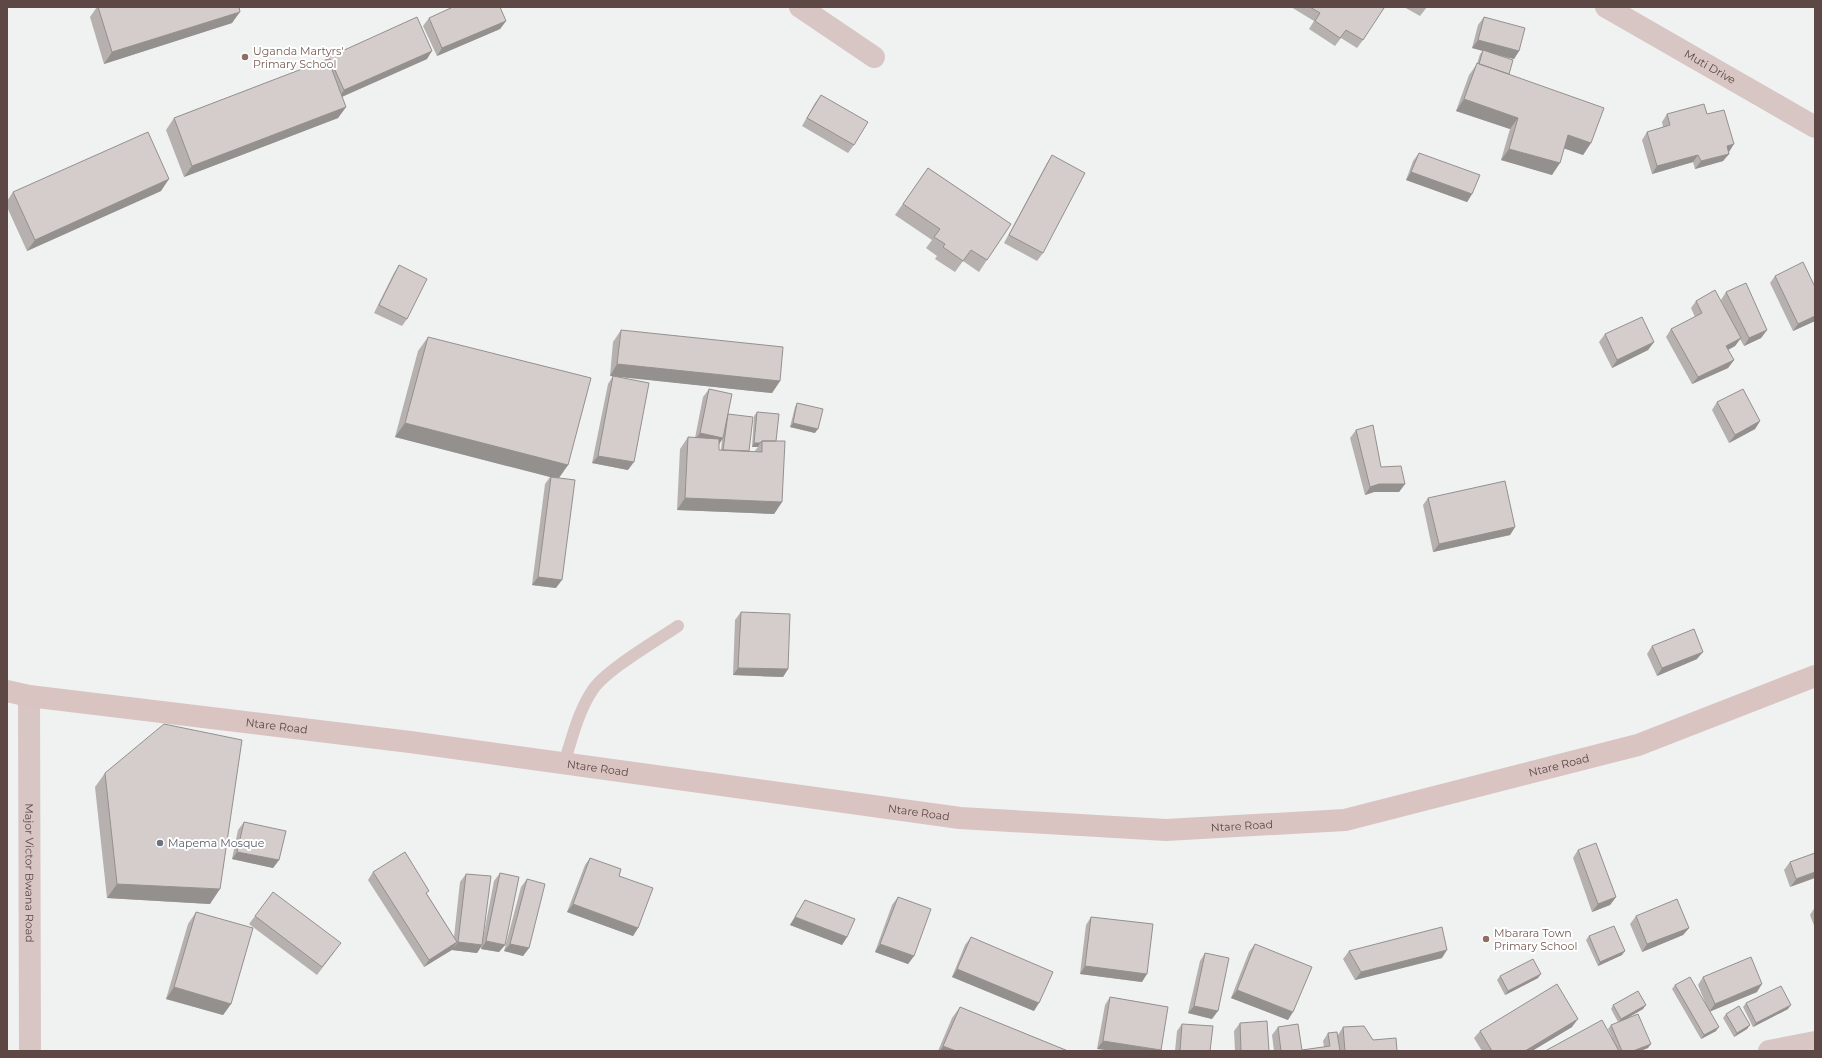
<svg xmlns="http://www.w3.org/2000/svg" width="1822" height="1058" viewBox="0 0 1822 1058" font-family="Montserrat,sans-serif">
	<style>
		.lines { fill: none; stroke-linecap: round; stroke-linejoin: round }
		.lane { stroke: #d8c6c5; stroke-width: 12 }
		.street { stroke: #d8c6c5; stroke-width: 22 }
		.secondary { stroke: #d9c4c1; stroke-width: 22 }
		.wall { fill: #b6b0af; fill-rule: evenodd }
		.shaded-wall { fill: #94908e }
		.building { fill: #d4cdcb; stroke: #94908e }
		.education-dot { fill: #8d6e63; stroke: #fff; stroke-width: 1.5 }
		.worship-dot { fill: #6b7280; stroke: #fff; stroke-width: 1.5 }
		.labels { text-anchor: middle; stroke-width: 4; stroke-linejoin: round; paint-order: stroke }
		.education-label { font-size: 11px; fill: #785e54; stroke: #fff; text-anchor: start }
		.street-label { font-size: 11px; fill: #5e4846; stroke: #fff }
		.worship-label { font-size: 11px; fill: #5b616d; stroke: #fff; text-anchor: start }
	</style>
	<rect width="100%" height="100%" fill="#eff2f1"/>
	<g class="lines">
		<path class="lane" d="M 564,763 C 572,739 578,712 592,691 C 604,671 656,641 678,626"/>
		<g class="street">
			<path d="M 800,7 L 874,57"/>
			<path id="s1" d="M 1606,7 L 1815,127"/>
			<path id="s2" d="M 29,696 L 30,1051"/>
			<path d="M 1769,1051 L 1815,1042"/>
		</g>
		<path class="secondary" id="s3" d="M 7,691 L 29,696 L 410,742 L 960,818 L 1166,830 L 1345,820 L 1638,745 L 1815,676"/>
	</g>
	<path class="wall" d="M 97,7 L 239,7 L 232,23 L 104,64 L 90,17 Z
		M 1291,7 L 1382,7 L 1363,40 L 1357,48 L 1341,38 L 1335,46 L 1309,29 L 1314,21 Z
		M 1404,7 L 1427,7 L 1420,16 Z
		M 1484,17 L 1519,51 L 1514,59 L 1501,56 L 1509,74 L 1591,143 L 1583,155 L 1564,148 L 1552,175 L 1501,160 L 1510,129 L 1456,111 L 1469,75 L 1477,64 L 1480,54 L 1483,51 L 1472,48 L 1478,25 Z
		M 429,18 L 506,21 L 500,29 L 437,56 L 423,26 Z
		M 329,57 L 427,59 L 342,97 L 346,107 L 338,118 L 184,177 L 166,130 L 174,118 L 326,60 Z
		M 821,95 L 854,145 L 848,153 L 802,126 L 815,103 Z
		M 1667,114 L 1707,114 L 1728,152 L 1729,154 L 1723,161 L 1695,169 L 1693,162 L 1652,174 L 1642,140 L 1647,132 L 1663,127 L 1662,122 Z
		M 1419,153 L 1472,194 L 1467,202 L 1406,180 L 1413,161 Z
		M 1052,155 L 1043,253 L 1037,261 L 1004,243 L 1047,163 Z
		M 928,168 L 1011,224 L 979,272 L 963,261 L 955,272 L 935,259 L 937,256 L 926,248 L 932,240 L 895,215 Z
		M 161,191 L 27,251 L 7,207 L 7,201 L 13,192 Z
		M 399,265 L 407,319 L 402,326 L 374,313 L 394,273 Z
		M 1775,276 L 1815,287 L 1815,321 L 1793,331 L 1770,283 Z
		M 1726,292 L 1767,330 L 1761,338 L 1744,346 L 1740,339 L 1735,346 L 1728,350 L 1734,360 L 1728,368 L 1692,384 L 1666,337 L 1671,329 L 1695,317 L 1691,308 L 1696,301 L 1726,310 L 1721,300 Z
		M 621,330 L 780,381 L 772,393 L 615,376 L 628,470 L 592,463 L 608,384 L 613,376 L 610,376 L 613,342 Z
		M 1605,334 L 1654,342 L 1648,350 L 1612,368 L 1599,342 Z
		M 428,337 L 568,465 L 559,478 L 556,588 L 532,585 L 545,484 L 550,477 L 395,437 L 418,351 Z
		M 709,389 L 728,414 L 749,451 L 754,452 L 758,447 L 752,447 L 754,416 L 757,412 L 776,441 L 782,502 L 774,514 L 677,510 L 680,449 L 688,437 L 695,438 L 703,397 ZM 722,439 L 721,450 L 719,450 L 719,444 Z
		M 1717,402 L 1760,421 L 1755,429 L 1729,443 L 1712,410 Z
		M 797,403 L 815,433 L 790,427 L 795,407 Z
		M 1356,430 L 1381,467 L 1405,484 L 1399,492 L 1374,492 L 1365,495 L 1350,438 Z
		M 1428,498 L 1515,527 L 1510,535 L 1433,552 L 1423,505 Z
		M 741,612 L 788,669 L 783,677 L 733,675 L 735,620 Z
		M 1652,646 L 1697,659 L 1657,676 L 1647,654 Z
		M 105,773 L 210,904 L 107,898 L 95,787 Z
		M 244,822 L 279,860 L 273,868 L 232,859 L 238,830 Z
		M 1578,850 L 1616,897 L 1610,905 L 1592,912 L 1573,858 Z
		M 1815,853 L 1790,887 L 1784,870 L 1790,862 Z
		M 590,858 L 619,876 L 638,928 L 633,936 L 567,912 L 585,865 Z
		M 373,872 L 427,894 L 454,937 L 460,882 L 466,874 L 484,933 L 494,881 L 500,873 L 505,945 L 499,952 L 481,949 L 481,947 L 477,953 L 452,950 L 452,949 L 424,967 L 368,880 Z
		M 527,879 L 529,948 L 523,956 L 504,951 L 521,887 Z
		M 898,897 L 914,956 L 908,964 L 875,952 L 892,905 Z
		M 805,900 L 847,937 L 842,945 L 790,925 Z
		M 1815,907 L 1815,928 L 1810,915 Z
		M 196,912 L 231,1004 L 223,1015 L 166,999 L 188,924 Z
		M 255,916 L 335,951 L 317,975 L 249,924 Z
		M 1636,916 L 1689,928 L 1683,935 L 1642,952 L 1630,924 Z
		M 1091,917 L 1142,982 L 1080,974 L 1086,925 Z
		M 1589,936 L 1622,955 L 1598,966 L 1586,940 Z
		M 971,937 L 1034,1011 L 952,977 L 965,945 Z
		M 1255,944 L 1288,1020 L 1231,998 L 1249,952 Z
		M 1349,951 L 1442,958 L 1355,980 L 1343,959 Z
		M 1205,953 L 1212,1019 L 1188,1013 L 1200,961 Z
		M 1500,976 L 1538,978 L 1505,995 L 1497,980 Z
		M 1703,977 L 1757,992 L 1710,1011 L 1716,1031 L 1701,1039 L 1672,989 L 1675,985 L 1706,1005 L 1698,985 Z
		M 1110,997 L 1168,1007 L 1097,1049 L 1105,1005 Z
		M 1746,1003 L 1788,1009 L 1753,1027 L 1743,1007 Z
		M 1613,1005 L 1643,1009 L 1627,1018 L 1648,1048 L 1640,1051 L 1545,1051 L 1612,1037 L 1608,1029 L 1611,1025 L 1618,1022 L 1611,1009 Z
		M 960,1007 L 1068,1051 L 938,1051 L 952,1018 Z
		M 1726,1014 L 1750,1025 L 1747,1029 L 1734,1037 L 1723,1018 Z
		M 1240,1023 L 1269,1051 L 1235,1051 L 1234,1031 Z
		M 1182,1024 L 1210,1051 L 1175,1051 L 1177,1031 Z
		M 1278,1027 L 1302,1050 L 1324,1047 L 1323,1041 L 1328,1033 L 1338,1035 L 1343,1027 L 1397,1051 L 1274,1051 L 1272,1035 Z
		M 1572,1027 L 1532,1051 L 1482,1051 L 1474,1038 L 1480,1031 Z"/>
	<path class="shaded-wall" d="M 240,12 L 232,23 L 104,64 L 112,52 Z
		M 506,21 L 500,29 L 437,56 L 442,48 Z
		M 1478,40 L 1519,51 L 1514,59 L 1472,48 Z
		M 432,51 L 427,59 L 339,98 L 344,90 Z
		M 1464,99 L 1518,118 L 1510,129 L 1456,111 Z
		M 346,107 L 338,118 L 184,177 L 192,166 Z
		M 1568,135 L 1591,143 L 1583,155 L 1560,147 Z
		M 1734,144 L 1729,152 L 1721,154 L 1727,146 Z
		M 1509,149 L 1560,163 L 1552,175 L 1501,160 Z
		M 1729,154 L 1723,161 L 1695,169 L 1701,161 Z
		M 1698,155 L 1693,162 L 1652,174 L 1657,166 Z
		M 1411,172 L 1472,194 L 1467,202 L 1406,180 Z
		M 169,179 L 161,191 L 27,251 L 35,240 Z
		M 1815,316 L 1815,321 L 1793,331 L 1798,324 Z
		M 1767,330 L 1761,338 L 1744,346 L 1749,338 Z
		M 1741,338 L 1735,346 L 1720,354 L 1726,346 Z
		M 1654,342 L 1648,350 L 1612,368 L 1617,360 Z
		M 1734,360 L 1728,368 L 1692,384 L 1698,377 Z
		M 617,364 L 780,381 L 772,393 L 610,376 Z
		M 1760,421 L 1755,429 L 1729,443 L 1735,435 Z
		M 405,423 L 568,465 L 558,479 L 395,437 Z
		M 793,423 L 818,429 L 815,433 L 790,427 Z
		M 700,433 L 723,438 L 718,446 L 694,441 Z
		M 754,443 L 760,443 L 758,447 L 752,447 Z
		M 598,456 L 634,462 L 628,470 L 592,463 Z
		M 1379,484 L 1405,484 L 1399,492 L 1374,492 L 1365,495 L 1370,487 Z
		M 685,498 L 782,502 L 774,514 L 677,510 Z
		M 1515,527 L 1510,535 L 1433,552 L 1439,544 Z
		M 538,577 L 562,580 L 556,588 L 532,585 Z
		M 1703,652 L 1697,659 L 1657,676 L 1662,668 Z
		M 738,668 L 788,669 L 783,677 L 733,675 Z
		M 237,852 L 279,860 L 273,868 L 232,859 Z
		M 1815,872 L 1815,878 L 1790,887 L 1796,879 Z
		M 117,884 L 220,889 L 210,904 L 107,898 Z
		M 1616,897 L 1610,905 L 1592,912 L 1598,904 Z
		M 573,904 L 638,928 L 633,936 L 567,912 Z
		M 795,917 L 847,937 L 842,945 L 790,925 Z
		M 1689,928 L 1683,935 L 1642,952 L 1647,944 Z
		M 486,941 L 505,945 L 499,952 L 481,949 Z
		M 457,942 L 452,950 L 424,967 L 429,960 Z
		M 458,942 L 482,945 L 477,953 L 452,950 Z
		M 510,944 L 529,948 L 523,956 L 504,951 Z
		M 880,944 L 914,956 L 908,964 L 875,952 Z
		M 1447,950 L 1442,958 L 1355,980 L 1361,972 Z
		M 1625,951 L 1622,955 L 1598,966 L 1600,962 Z
		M 1085,966 L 1147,974 L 1142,982 L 1080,974 Z
		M 957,969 L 1039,1003 L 1034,1011 L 952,977 Z
		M 1541,974 L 1538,978 L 1505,995 L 1508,991 Z
		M 1762,984 L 1757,992 L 1709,1012 L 1715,1004 Z
		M 174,987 L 231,1004 L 223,1015 L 166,999 Z
		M 1237,990 L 1293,1012 L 1288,1020 L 1231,998 Z
		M 1646,1005 L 1643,1009 L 1619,1023 L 1621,1019 Z
		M 1791,1005 L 1788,1009 L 1753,1027 L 1756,1023 Z
		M 1194,1006 L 1218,1011 L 1212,1019 L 1188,1013 Z
		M 1578,1019 L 1572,1027 L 1532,1051 L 1525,1051 Z
		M 1750,1025 L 1747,1029 L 1734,1037 L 1737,1033 Z
		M 1719,1027 L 1716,1031 L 1701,1039 L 1704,1035 Z
		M 1103,1041 L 1161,1050 L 1160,1051 L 1112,1051 L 1097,1049 Z
		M 1651,1044 L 1648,1048 L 1640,1051 L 1633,1051 Z
		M 943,1046 L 956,1051 L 940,1051 Z"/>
	<path class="building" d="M 98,7 L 239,7 L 240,12 L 112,52 Z
		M 453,7 L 500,7 L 506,21 L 442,48 L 429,18 Z
		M 1310,7 L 1382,7 L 1384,8 L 1363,40 L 1346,30 L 1340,38 L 1315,21 L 1320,13 Z
		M 417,17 L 432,51 L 344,90 L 329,57 Z
		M 1484,17 L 1525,28 L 1519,51 L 1478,40 Z
		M 1483,50 L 1513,60 L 1509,74 L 1479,64 Z
		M 328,59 L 346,107 L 192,166 L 174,118 Z
		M 1477,63 L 1604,108 L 1591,143 L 1568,135 L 1560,163 L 1509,149 L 1518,118 L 1464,99 Z
		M 821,95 L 868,122 L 854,145 L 807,118 Z
		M 1704,104 L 1707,114 L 1724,110 L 1734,144 L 1727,146 L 1729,154 L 1701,161 L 1698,155 L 1657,166 L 1647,132 L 1670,125 L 1667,114 Z
		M 148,132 L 169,179 L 35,240 L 13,192 Z
		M 1419,153 L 1480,175 L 1472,194 L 1411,172 Z
		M 1052,155 L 1085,173 L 1043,253 L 1009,235 Z
		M 928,168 L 1011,224 L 987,260 L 971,250 L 963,261 L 943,247 L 945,244 L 934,237 L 940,229 L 903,204 Z
		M 1803,262 L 1815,287 L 1815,316 L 1798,324 L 1775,276 Z
		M 399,265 L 427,279 L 407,319 L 379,305 Z
		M 1746,283 L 1767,330 L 1749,338 L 1726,292 Z
		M 1715,290 L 1741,338 L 1726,346 L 1734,360 L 1698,377 L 1671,329 L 1702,313 L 1696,301 Z
		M 1642,317 L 1654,342 L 1617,360 L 1605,334 Z
		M 621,330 L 783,347 L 780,381 L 617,364 Z
		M 428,337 L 591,378 L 568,465 L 405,423 Z
		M 613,376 L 649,383 L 634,462 L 598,456 Z
		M 709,389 L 732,394 L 723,438 L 700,433 Z
		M 1743,389 L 1760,421 L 1735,435 L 1717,402 Z
		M 797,403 L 823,409 L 818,429 L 793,423 Z
		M 757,412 L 779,414 L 776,441 L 762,441 L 760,443 L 754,443 Z
		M 728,414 L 753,417 L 749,451 L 723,450 Z
		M 1373,425 L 1381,467 L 1401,466 L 1405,484 L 1379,484 L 1370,487 L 1356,430 Z
		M 688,437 L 719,439 L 719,450 L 762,452 L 762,441 L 785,441 L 782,502 L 685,498 Z
		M 551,477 L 575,480 L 562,580 L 538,577 Z
		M 1505,481 L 1515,527 L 1439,544 L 1428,498 Z
		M 741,612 L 790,614 L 788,669 L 738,668 Z
		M 1694,629 L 1703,652 L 1662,668 L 1652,646 Z
		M 164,724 L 242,740 L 220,889 L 117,884 L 105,773 Z
		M 244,822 L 286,831 L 279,860 L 237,852 Z
		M 1596,843 L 1616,897 L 1598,904 L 1578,850 Z
		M 405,852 L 429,891 L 426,893 L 457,942 L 429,960 L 373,872 Z
		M 1815,853 L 1815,872 L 1796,879 L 1790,862 Z
		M 590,858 L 621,869 L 619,876 L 653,888 L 638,928 L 573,904 Z
		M 500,873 L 519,877 L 505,945 L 486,941 Z
		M 466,874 L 491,876 L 482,945 L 458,942 Z
		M 527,879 L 545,884 L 529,948 L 510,944 Z
		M 273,892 L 341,943 L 322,967 L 255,916 Z
		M 898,897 L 931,909 L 914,956 L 880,944 Z
		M 1677,899 L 1689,928 L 1647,944 L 1636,916 Z
		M 805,900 L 855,919 L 847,937 L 795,917 Z
		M 196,912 L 253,928 L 231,1004 L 174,987 Z
		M 1091,917 L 1153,924 L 1147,974 L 1085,966 Z
		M 1614,926 L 1625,951 L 1600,962 L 1589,936 Z
		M 1442,927 L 1447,950 L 1361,972 L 1349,951 Z
		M 971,937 L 1053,972 L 1039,1003 L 957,969 Z
		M 1255,944 L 1312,967 L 1293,1012 L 1237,990 Z
		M 1205,953 L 1229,958 L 1218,1011 L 1194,1006 Z
		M 1751,957 L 1762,984 L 1715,1004 L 1703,977 Z
		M 1533,959 L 1541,974 L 1508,991 L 1500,976 Z
		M 1690,977 L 1719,1027 L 1704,1035 L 1675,985 Z
		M 1557,984 L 1578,1019 L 1525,1051 L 1492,1051 L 1480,1031 Z
		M 1781,986 L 1791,1005 L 1756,1023 L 1746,1003 Z
		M 1638,991 L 1646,1005 L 1621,1019 L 1613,1005 Z
		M 1110,997 L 1168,1007 L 1161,1050 L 1103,1041 Z
		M 1739,1006 L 1750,1025 L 1737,1033 L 1726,1014 Z
		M 960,1007 L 1068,1051 L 956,1051 L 943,1046 Z
		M 1638,1014 L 1651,1044 L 1633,1051 L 1622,1051 L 1611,1025 Z
		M 1602,1020 L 1619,1051 L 1545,1051 Z
		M 1267,1021 L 1269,1051 L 1241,1051 L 1240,1023 Z
		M 1182,1024 L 1213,1026 L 1210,1051 L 1180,1051 Z
		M 1298,1024 L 1302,1050 L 1330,1046 L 1328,1033 L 1337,1032 L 1340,1051 L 1281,1051 L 1278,1027 Z
		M 1364,1026 L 1373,1040 L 1396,1038 L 1397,1051 L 1345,1051 L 1343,1027 Z"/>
	<g class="education-dot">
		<circle cx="245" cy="57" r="4"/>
		<circle cx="1486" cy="939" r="4"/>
	</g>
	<circle class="worship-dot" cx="160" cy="843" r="4"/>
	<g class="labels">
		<g class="education-label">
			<text x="253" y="55">Uganda Martyrs'<tspan x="253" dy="13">Primary School</tspan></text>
			<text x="1494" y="937">Mbarara Town<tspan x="1494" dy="13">Primary School</tspan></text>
		</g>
		<g class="street-label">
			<text dy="4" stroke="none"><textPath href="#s1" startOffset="120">Muti Drive</textPath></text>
			<text dy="4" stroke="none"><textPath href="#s3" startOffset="272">Ntare Road</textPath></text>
			<text dy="4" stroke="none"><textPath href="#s3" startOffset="1568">Ntare Road</textPath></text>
			<text dy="4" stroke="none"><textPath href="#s3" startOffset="596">Ntare Road</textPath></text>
			<text dy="4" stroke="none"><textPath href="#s3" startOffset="920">Ntare Road</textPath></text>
			<text dy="4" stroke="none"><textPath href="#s3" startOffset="1244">Ntare Road</textPath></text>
			<text dy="4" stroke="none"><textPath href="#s2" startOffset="177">Major Victor Bwana Road</textPath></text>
		</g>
		<g class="worship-label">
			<text x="168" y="847">Mapema Mosque</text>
		</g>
	</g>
	<rect width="1822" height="1058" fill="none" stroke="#5e4846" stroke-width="16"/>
</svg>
